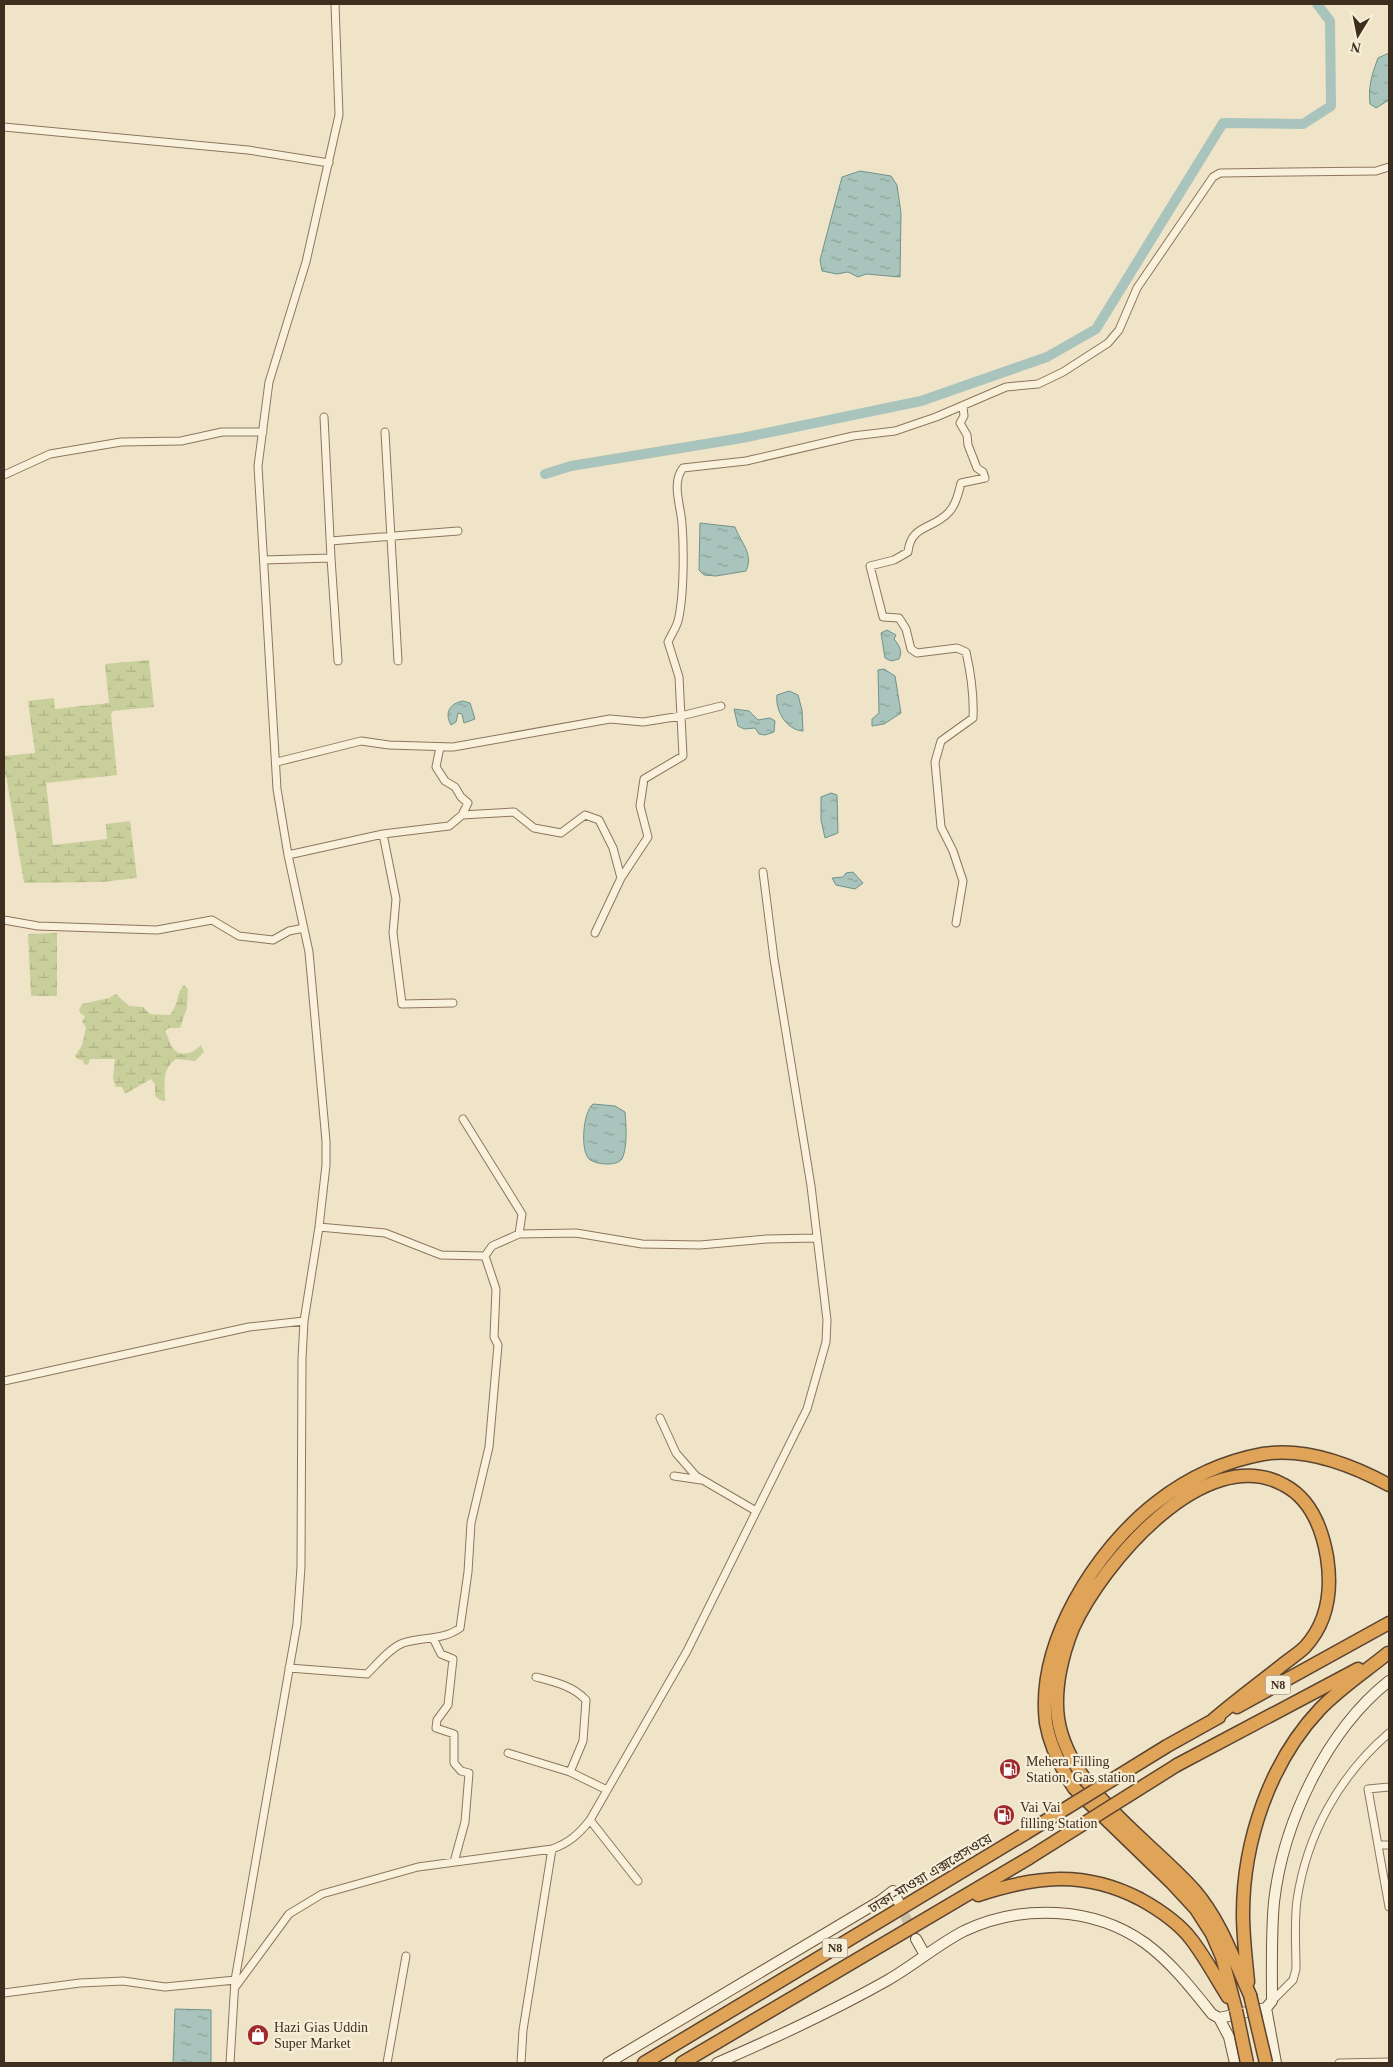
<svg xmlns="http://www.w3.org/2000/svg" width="1393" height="2067" viewBox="0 0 1393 2067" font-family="'Times New Roman','Noto Sans Bengali',serif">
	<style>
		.wetland { fill: url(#wetland-marsh) }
		.water { fill: url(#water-ripples); stroke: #6f938a }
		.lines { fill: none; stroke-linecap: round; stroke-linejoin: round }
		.canal { stroke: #a9c4bc; stroke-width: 10 }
		.secondary-tunnel { stroke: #ccc0a6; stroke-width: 10; stroke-dasharray: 10 5; stroke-linecap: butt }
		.street-casing { stroke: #8d765c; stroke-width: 9 }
		.secondary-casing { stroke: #6f573f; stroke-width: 12 }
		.highway-casing { stroke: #5b4430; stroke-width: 15 }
		.street { stroke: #faf1dc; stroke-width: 7 }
		.secondary { stroke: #faf1dc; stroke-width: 10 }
		.highway { stroke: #e0a458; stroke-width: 12 }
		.highway-bridge-casing { stroke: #5b4430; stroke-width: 15; stroke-linecap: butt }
		.highway-bridge { stroke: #e0a458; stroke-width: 12 }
		.labels { text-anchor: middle; stroke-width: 4.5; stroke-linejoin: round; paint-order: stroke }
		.shield { fill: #f7eed8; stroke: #756857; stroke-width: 1 }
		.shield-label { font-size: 12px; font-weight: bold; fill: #3d2e20 }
		.poi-label { font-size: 14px; fill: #3d2e20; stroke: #f7eed8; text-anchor: start }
		.street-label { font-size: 14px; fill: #3d2e20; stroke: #f7eed8 }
	</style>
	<defs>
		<pattern id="wetland-marsh" width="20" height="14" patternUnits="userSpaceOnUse" patternTransform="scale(1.25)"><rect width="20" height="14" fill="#c9cf9b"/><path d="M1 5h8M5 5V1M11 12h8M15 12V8" fill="none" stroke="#aeb285"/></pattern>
		<pattern id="water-ripples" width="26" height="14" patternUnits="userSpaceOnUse" patternTransform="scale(1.25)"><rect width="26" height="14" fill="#a9c4bc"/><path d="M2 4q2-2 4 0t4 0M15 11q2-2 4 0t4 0" fill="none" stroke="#8ba098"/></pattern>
	</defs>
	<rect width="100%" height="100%" fill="#f0e4c8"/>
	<path class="wetland" d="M 149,660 L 154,707 L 113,711 L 111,714 L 117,775 L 46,783 L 53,845 L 107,839 L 106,824 L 130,821 L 137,878 L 102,882 L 24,883 L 6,775 L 4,775 L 4,756 L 35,753 L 28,701 L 54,698 L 55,709 L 109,703 L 105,664 Z
		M 57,933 L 57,996 L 31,996 L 28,934 Z
		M 184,985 L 188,989 L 187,1008 L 180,1028 L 169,1028 L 165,1031 C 168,1036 169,1042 172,1047 C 180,1059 194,1053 201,1045 L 204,1052 L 195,1061 L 176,1059 C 161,1070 165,1084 165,1101 L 160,1100 L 155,1096 L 155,1084 L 151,1079 L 125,1094 L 122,1087 L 116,1087 L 113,1078 L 115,1059 L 90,1059 L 88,1065 L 84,1064 L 83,1060 L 77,1059 L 75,1056 L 82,1045 L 86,1027 L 82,1022 L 85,1016 L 80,1013 L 79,1010 L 82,1004 L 109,998 L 116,994 L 129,1006 L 143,1007 L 150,1014 L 170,1015 C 179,1004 176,993 184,985 Z"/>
	<path class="water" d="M 1389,53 L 1389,100 L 1376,108 L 1370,104 C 1368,87 1372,74 1378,58 Z
		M 860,171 L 891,176 L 897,185 L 901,213 L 900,277 L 866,274 L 858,277 L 848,272 L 837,274 L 822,271 L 820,260 L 842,177 Z
		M 700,523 L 735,527 C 741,543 754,554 746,571 L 716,576 L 704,575 L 699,570 Z
		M 887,630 L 896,635 L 894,639 C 899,645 903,651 899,659 L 891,661 L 885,658 L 881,633 Z
		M 884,669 L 895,676 L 901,713 L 884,724 L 872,726 L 872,719 L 879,713 L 878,670 Z
		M 789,691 L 798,695 L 802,710 L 803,731 C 786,730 775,710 777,695 Z
		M 463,701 L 470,703 L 475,719 L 464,723 L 462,714 L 458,713 L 456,722 L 451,725 C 444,713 450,703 463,701 Z
		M 734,709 L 749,711 L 758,720 L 770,718 L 775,721 L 774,732 L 765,735 L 759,734 L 755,728 L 744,729 L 738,726 Z
		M 831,793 L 837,795 L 838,833 L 825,838 L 821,820 L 821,797 Z
		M 853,872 L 863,883 L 855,889 L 836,885 L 832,878 L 843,877 L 846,873 Z
		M 593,1104 L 615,1106 L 625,1112 C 626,1125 628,1146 622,1159 C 619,1163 612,1164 608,1164 C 602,1164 594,1163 589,1159 C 580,1150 583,1112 593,1104 Z
		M 175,2009 L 211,2010 L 211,2063 L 173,2063 Z"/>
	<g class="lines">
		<path class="canal" d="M 545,474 L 571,466 L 742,438 L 921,401 L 1047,357 L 1096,329 L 1223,123 L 1303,124 L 1331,106 L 1330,21 L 1317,4"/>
		<path class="secondary-tunnel" d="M 898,1901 L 916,1939"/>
		<g class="street-casing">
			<path id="street" d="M 4,127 L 248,150 L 329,163
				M 385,432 L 398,661
				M 4,475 L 50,454 L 121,442 L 181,441 L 222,432 L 263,432
				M 330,541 L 458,531
				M 331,558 L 338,661
				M 264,560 L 331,558 L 324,417
				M 277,762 L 361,741 L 389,745 L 453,747 L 610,719 L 643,722 L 681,716 L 721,706
				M 462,815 L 514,812 L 534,828 L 561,833 L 585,815 L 599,820 L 613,848 L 621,878 L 595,933
				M 383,834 L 396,899 L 393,933 L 402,1004 L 453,1003
				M 288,855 L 383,834 L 449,826 L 462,815 L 468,803 L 461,797 L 455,787 L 445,781 L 436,767 L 440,747
				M 621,878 L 648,837 L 640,806 L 644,779 L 683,756 L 679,677 L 668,642 C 671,635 676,628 678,621 C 684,597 684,549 682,524 C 681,506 671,483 683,468 L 746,461 L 853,436 L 895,431 L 936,417 L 1006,387 L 1038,384 L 1063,372 L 1108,343 L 1119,330 L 1137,288 L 1213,177 L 1220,173 L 1376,171 L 1389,167
				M 4,920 L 38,926 L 157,930 L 212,920 L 239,936 L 273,940 L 289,931 L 304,928
				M 956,923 L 963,881 L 953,851 L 941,827 L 935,762 L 941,741 L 973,718 C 974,696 971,674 966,652 L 957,648 L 917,653 L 911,649 L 906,629 L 899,618 L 883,617 L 870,566 L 894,560 L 908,552 C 911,524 933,530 949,512 C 956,505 959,492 961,483 L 985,478 L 983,472 L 977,468 L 968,445 L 967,435 L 960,423 L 964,416 L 963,406
				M 463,1119 L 522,1214 L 519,1234 L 492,1246 L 485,1256
				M 519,1234 L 576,1233 L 642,1244 L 700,1245 L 766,1239 L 817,1238
				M 4,1381 L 249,1327 L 304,1321
				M 660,1418 L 676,1453 L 696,1476 L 756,1511
				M 674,1476 L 701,1480
				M 433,1638 L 441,1654 L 453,1659 L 448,1705 L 437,1720 L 436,1728 L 454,1734 L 454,1763 L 461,1771 L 469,1773 L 465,1822 L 454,1862
				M 289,1668 L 367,1674 C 377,1664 390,1648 403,1643 C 422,1637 444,1640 460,1628 L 468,1572 L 471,1523 L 489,1447 L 498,1345 L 494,1337 L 496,1289 L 485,1256 L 441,1255 L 385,1233 L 319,1227
				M 536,1677 C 555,1682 573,1686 586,1700 L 583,1741 L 570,1772 L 607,1790
				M 508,1753 L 570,1772
				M 1389,1787 L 1368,1789 L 1389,1907
				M 590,1820 L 638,1881
				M 1379,1845 L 1389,1845
				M 236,1986 L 289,1914 L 322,1894 L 418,1867 L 552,1849 C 569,1843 579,1834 590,1820 L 687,1651 L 807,1409 L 826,1342 L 827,1320 L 811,1186 L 774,959 L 763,872
				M 4,1993 L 80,1983 L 123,1981 L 165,1987 L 235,1980
				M 1272,2001 L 1293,1980 L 1296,1969 C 1296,1947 1294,1923 1297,1900 C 1307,1834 1339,1776 1389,1733
				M 230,2063 L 235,1980 L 297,1624 L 301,1567 L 302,1359 L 304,1321 L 319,1227 L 326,1165 L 326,1141 L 309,952 L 288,855 L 277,789 L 258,466 L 269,382 L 306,262 L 339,115 L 335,4
				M 387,2063 L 406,1956
				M 521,2063 L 523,2030 L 552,1849
				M 1339,2063 L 1389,2062"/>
		</g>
		<g class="secondary-casing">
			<path id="secondary" d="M 916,1939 L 925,1955
				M 1266,2008 L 1276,2063
				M 1219,2018 L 1229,2037 L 1235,2063
				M 608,2063 L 880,1901 L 893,1891 L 898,1901
				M 717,2063 C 775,2038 833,2011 888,1980 C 914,1965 937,1945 964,1931 C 1021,1904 1093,1906 1145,1943 C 1171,1962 1192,1989 1212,2014 L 1219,2018 L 1266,2008 L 1272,2001 C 1272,1968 1271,1934 1274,1902 C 1283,1823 1326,1731 1389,1681"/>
		</g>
		<g class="highway-casing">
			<path id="highway" d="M 1237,1707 L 1389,1623
				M 1213,1720 C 1235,1701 1258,1684 1281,1666 C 1288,1660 1298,1654 1305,1647 C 1328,1622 1332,1589 1327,1557 C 1322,1528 1311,1499 1284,1485 C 1205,1441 1102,1564 1073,1628 C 1062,1655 1054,1689 1058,1718 C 1068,1789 1150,1840 1195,1891 C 1220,1920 1234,1960 1250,1995
				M 1167,1746 L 1219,1717
				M 1177,1765 L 1358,1669
				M 978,1895 C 1036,1876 1084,1870 1140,1899 C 1158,1909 1178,1922 1191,1939 C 1205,1957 1216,1978 1228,1997
				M 1248,1982 C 1246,1960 1243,1937 1243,1914 C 1243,1841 1270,1762 1320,1709 C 1340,1688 1366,1671 1388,1653
				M 1236,2010 L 1222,1957 L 1212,1934 L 1196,1909 L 1171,1882 L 1074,1788 C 1061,1768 1050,1746 1046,1723 C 1036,1643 1096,1549 1157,1502 C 1188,1478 1225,1461 1263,1454 C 1306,1447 1352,1465 1389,1485
				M 644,2063 L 1026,1833
				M 682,2063 L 1029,1858"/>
		</g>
		<use href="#street" class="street"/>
		<use href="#secondary" class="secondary"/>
		<use href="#highway" class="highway"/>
		<g class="highway-bridge-casing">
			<path id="highway-bridge" d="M 1026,1833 L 1167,1746
				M 1029,1858 L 1177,1765
				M 1250,1995 L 1266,2063
				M 1236,2010 L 1247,2063"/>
		</g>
		<use href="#highway-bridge" class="highway-bridge"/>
	</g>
	<defs>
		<g id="fuel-disc" transform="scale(1.125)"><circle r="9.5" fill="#9e2a2b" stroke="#f7eed8"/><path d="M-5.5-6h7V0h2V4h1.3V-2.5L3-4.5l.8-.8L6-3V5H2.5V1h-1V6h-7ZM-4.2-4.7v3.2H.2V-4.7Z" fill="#fff"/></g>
		<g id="shop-disc" transform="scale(1.125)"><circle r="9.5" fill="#9e2a2b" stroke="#f7eed8"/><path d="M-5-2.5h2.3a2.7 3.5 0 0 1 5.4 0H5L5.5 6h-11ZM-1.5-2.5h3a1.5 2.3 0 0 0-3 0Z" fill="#fff"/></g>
	</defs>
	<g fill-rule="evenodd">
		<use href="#fuel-disc" x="1010" y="1769"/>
		<use href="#fuel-disc" x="1004" y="1815"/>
		<use href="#shop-disc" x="258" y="2035"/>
	</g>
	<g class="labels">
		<g class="shield">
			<rect x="1265.5" y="1675.5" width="25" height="19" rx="4"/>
			<rect x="822.5" y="1938.5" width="25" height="19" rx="4"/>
		</g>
		<g class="shield-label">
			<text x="1278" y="1689">N8</text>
			<text x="835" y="1952">N8</text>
		</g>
		<g class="poi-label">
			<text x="1026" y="1766">Mehera Filling<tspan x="1026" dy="16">Station, Gas station</tspan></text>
			<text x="1020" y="1812">Vai Vai<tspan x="1020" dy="16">filling Station</tspan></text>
			<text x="274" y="2032">Hazi Gias Uddin<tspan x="274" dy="16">Super Market</tspan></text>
		</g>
		<g class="street-label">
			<text transform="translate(930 1873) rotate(-31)" y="5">ঢাকা-মাওয়া এক্সপ্রেসওয়ে</text>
		</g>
	</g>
	<rect width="1393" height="2067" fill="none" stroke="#3d2e20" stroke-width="10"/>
	<g transform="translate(1358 35) rotate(190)" stroke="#f7eed8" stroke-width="4" paint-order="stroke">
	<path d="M0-4L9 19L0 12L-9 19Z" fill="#3d2e20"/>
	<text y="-8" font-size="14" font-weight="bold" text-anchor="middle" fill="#3d2e20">N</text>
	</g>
</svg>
